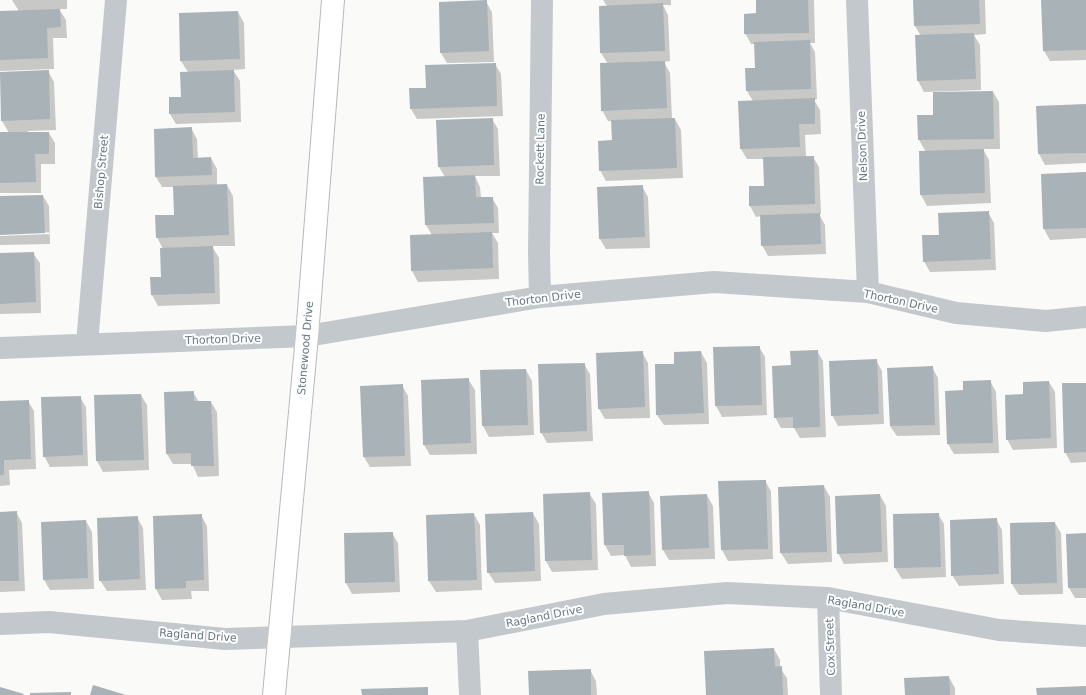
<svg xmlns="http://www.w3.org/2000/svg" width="1086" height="695" viewBox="0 0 1086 695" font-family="'DejaVu Sans',sans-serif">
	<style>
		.shadow { fill: #0003 }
		.building { fill: #a8b2b7 }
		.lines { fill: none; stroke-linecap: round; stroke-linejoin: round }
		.secondary-casing { stroke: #b3babf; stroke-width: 24 }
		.street { stroke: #c3c8cc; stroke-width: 22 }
		.secondary { stroke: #fff; stroke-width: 22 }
		.labels { text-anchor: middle; stroke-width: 4; stroke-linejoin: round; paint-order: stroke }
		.street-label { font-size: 11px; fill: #657883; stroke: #fff }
	</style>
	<rect width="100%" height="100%" fill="#fafaf8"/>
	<path class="shadow" d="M 12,0 L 67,0 L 67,9 L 59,9 L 66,20 L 67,38 L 53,38 L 54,69 L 0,71 L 0,12 L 19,11 Z
		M 603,0 L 671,0 L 671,5 L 663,5 L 668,15 L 670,61 L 664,62 L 670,73 L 672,119 L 675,119 L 681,130 L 683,178 L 606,181 L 600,170 L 613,141 L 612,121 L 608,121 L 602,110 L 608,64 L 601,53 L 607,6 Z
		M 757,0 L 814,0 L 815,43 L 810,43 L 815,52 L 817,99 L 814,100 L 820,110 L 821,134 L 805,135 L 806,157 L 813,157 L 819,167 L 821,214 L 819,214 L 825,225 L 826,254 L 768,256 L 762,245 L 761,216 L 756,217 L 750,206 L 765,187 L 764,159 L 747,159 L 741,149 L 753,101 L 747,91 L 747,69 L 756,69 L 755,44 L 751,44 L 745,33 L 757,14 Z
		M 914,0 L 985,0 L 986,34 L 974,35 L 980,45 L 981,90 L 924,92 L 918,81 L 921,36 L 915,26 Z
		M 1042,0 L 1086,0 L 1086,60 L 1050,61 L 1044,51 Z
		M 486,2 L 492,12 L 494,62 L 447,63 L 441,53 Z
		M 238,12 L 244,23 L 245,69 L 233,70 L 240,81 L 241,122 L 176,124 L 170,114 L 182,98 L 188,72 L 181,61 Z
		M 495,64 L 501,74 L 503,116 L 417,119 L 411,109 L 427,89 Z
		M 48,71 L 54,82 L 56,130 L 28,131 L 28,133 L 49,133 L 55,143 L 55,164 L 41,164 L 41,193 L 0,193 L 0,133 L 9,133 L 2,121 Z
		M 993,92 L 999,102 L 1000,149 L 983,149 L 989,160 L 991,203 L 927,206 L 921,195 L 926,152 L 919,140 L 934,116 Z
		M 1086,105 L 1086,163 L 1045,165 L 1039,154 L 1037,107 Z
		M 492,119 L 498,129 L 500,176 L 475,176 L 480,187 L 481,198 L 492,198 L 498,208 L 499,233 L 492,233 L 498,243 L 499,279 L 418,282 L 412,271 L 411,236 L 432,235 L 426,225 L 445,177 L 439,167 Z
		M 191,128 L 197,139 L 198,159 L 211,158 L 217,169 L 217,186 L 227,185 L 233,196 L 235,246 L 212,246 L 219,258 L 220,304 L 158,306 L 152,295 L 151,278 L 162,278 L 163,249 L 157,237 L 175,216 L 174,187 L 162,187 L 156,177 Z
		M 1086,173 L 1086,238 L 1050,240 L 1044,229 Z
		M 642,186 L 648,197 L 650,248 L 606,249 L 600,239 Z
		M 43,196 L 49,206 L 50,244 L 0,245 L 0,236 L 50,234 L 50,232 L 0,234 L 0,197 Z
		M 988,212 L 994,223 L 996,270 L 930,272 L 924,261 L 940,236 Z
		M 33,253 L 40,263 L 41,313 L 0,314 L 0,254 Z
		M 759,347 L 765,357 L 767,415 L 722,417 L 716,406 L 714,348 Z
		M 817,351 L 823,361 L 826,437 L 800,438 L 794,428 L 781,428 L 775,417 L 792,366 Z
		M 642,352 L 648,363 L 650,418 L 605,419 L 599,409 Z
		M 701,352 L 707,363 L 709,424 L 664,425 L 657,415 Z
		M 876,360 L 882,371 L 884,424 L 838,426 L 832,415 Z
		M 584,364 L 590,374 L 593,441 L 547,443 L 541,432 Z
		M 932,367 L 938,378 L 940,435 L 897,436 L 890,426 Z
		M 526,370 L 532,381 L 534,435 L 489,437 L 483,426 Z
		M 468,379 L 475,390 L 477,454 L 430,455 L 424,445 Z
		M 990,381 L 996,392 L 999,453 L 954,454 L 948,444 L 964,391 Z
		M 1049,382 L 1055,392 L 1057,448 L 1013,450 L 1007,439 L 1024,395 Z
		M 1086,384 L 1086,462 L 1071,463 L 1065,452 Z
		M 402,385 L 408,396 L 411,466 L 370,467 L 364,457 Z
		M 193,392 L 199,402 L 211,402 L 217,412 L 219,476 L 198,477 L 192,464 L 173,464 L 167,454 Z
		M 141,395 L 147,405 L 149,470 L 103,472 L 97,461 L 95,396 Z
		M 80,397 L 86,407 L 88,466 L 50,467 L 44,456 Z
		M 28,401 L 34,411 L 36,469 L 9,470 L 10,485 L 0,486 L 0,402 Z
		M 765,481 L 771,491 L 773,559 L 728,561 L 722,550 L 719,482 Z
		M 824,486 L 830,497 L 832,562 L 788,564 L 781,553 Z
		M 648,492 L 654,503 L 656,566 L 631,567 L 625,555 L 611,556 L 605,545 Z
		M 589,493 L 596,504 L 598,570 L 552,572 L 546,561 L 544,495 Z
		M 707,495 L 713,506 L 715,559 L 669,560 L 663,550 Z
		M 880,495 L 886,506 L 888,562 L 844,564 L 838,553 Z
		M 16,512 L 22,523 L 25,591 L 0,592 L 0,513 Z
		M 533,513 L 539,524 L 541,581 L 495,583 L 488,572 Z
		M 474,514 L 480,525 L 482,590 L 436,592 L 429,581 L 427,516 Z
		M 938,514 L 944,524 L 946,577 L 902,579 L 895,568 L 894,515 Z
		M 201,515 L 207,526 L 209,591 L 191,591 L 192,599 L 162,600 L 156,589 Z
		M 137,517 L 143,528 L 146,590 L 107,591 L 100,580 Z
		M 996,519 L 1002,530 L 1004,584 L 959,586 L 952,575 Z
		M 86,521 L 92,532 L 94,589 L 50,590 L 44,580 Z
		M 1055,523 L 1061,533 L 1063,594 L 1019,595 L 1012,584 L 1011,524 Z
		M 392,533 L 398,543 L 400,592 L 352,594 L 346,583 L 345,534 Z
		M 1086,534 L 1086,598 L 1075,598 L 1069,588 Z
		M 774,649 L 780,660 L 780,668 L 787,678 L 788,695 L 707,695 Z
		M 590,670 L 596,681 L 597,695 L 530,695 Z
		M 949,677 L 955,688 L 955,695 L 906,695 Z"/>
	<path class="building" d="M 487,0 L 489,51 L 440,53 L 439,2 Z
		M 756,0 L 808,0 L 809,33 L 744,34 L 744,14 L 756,13 Z
		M 913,0 L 979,0 L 980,24 L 914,26 Z
		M 1041,0 L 1086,0 L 1086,50 L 1043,51 Z
		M 663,3 L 665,51 L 600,53 L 599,6 Z
		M 60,9 L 61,27 L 47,28 L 48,58 L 0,60 L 0,11 Z
		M 238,11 L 240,59 L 180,61 L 179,13 Z
		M 974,33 L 976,79 L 917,81 L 915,35 Z
		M 810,40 L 811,89 L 746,91 L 745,68 L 755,68 L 754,42 Z
		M 665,61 L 667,108 L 601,111 L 600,63 Z
		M 496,63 L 497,106 L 410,109 L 409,88 L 426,88 L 425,65 Z
		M 49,70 L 50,119 L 1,121 L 0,72 Z
		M 234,70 L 235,112 L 169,114 L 169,97 L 181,97 L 180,72 Z
		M 993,91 L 994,139 L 918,140 L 917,115 L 933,115 L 933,92 Z
		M 815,98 L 815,124 L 799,124 L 800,147 L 740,149 L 738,101 Z
		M 1086,104 L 1086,153 L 1038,154 L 1036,106 Z
		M 493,118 L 494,165 L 438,167 L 436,120 Z
		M 675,118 L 677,168 L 599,171 L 598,141 L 612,140 L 611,120 Z
		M 192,127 L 193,158 L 211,157 L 212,175 L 155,177 L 154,129 Z
		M 0,132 L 49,132 L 49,154 L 35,154 L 36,182 L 0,183 Z
		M 984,149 L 985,193 L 920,195 L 919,151 Z
		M 814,156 L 815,204 L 749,206 L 749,186 L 764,186 L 763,157 Z
		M 1086,172 L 1086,228 L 1043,229 L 1041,174 Z
		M 475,175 L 476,197 L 493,197 L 494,223 L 425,225 L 423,177 Z
		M 227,184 L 229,235 L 156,238 L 155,215 L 174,215 L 173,186 Z
		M 643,185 L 645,237 L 599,239 L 597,187 Z
		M 43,195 L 45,233 L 0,235 L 0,196 Z
		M 989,211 L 991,259 L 923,262 L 922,235 L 939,235 L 938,213 Z
		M 820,213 L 821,244 L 761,246 L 760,215 Z
		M 492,232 L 493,268 L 411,271 L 410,235 Z
		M 213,246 L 215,293 L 151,295 L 150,277 L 161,277 L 160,248 Z
		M 34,252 L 36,302 L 0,304 L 0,253 Z
		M 760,346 L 762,405 L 715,406 L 713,347 Z
		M 818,350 L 820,427 L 793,428 L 793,417 L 774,418 L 772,366 L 791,365 L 790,351 Z
		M 643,351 L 645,407 L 598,409 L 596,353 Z
		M 701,351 L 704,413 L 656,415 L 655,364 L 674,364 L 674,352 Z
		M 877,359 L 879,414 L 831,416 L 829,361 Z
		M 585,363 L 587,431 L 540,433 L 538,364 Z
		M 933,366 L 935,425 L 890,426 L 887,368 Z
		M 526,369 L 528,425 L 482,426 L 480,370 Z
		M 469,378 L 471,443 L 423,445 L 421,380 Z
		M 991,380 L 993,443 L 947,444 L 945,391 L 963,390 L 963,381 Z
		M 1049,381 L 1051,438 L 1006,440 L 1005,395 L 1023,394 L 1023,382 Z
		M 1062,383 L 1086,383 L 1086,452 L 1064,453 Z
		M 403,384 L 405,456 L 363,457 L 360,386 Z
		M 194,391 L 194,401 L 211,401 L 214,466 L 191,466 L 191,453 L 166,454 L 164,392 Z
		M 141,394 L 144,460 L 96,461 L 94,395 Z
		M 81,396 L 83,455 L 43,457 L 41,397 Z
		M 29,400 L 31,459 L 4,460 L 4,475 L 0,475 L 0,401 Z
		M 766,480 L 768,549 L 721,550 L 718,481 Z
		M 824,485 L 827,552 L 780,553 L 778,487 Z
		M 649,491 L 651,555 L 624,556 L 624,545 L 604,545 L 602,493 Z
		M 590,492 L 592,560 L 545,561 L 543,494 Z
		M 707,494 L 709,548 L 662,550 L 660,496 Z
		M 880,494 L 882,552 L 837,554 L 835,496 Z
		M 17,511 L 19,581 L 0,581 L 0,512 Z
		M 533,512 L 535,571 L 487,573 L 485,514 Z
		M 474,513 L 477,580 L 428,581 L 426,515 Z
		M 939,513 L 941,567 L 894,568 L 893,514 Z
		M 202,514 L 204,580 L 186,581 L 186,588 L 155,589 L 153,516 Z
		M 138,516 L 140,579 L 99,581 L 97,518 Z
		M 997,518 L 999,574 L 951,576 L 950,520 Z
		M 86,520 L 88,578 L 43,580 L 41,522 Z
		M 1055,522 L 1057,583 L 1011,584 L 1010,523 Z
		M 393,532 L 395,582 L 345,583 L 344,533 Z
		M 1086,533 L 1086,588 L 1068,588 L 1066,534 Z
		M 774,648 L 775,667 L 782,666 L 783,695 L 706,695 L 704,651 Z
		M 591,669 L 591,695 L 529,695 L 528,671 Z
		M 949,676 L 950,695 L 905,695 L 904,678 Z
		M 93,685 L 126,695 L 90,695 Z
		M 1086,686 L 1086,695 L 1037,695 L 1036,688 Z
		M 0,687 L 24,694 L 23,695 L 0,695 Z
		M 428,687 L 428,695 L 362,695 L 361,689 Z
		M 71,692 L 71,695 L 30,695 L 30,693 Z"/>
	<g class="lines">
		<g class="secondary-casing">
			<path id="secondary" d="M 274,695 L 307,336 L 333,0"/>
		</g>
		<path class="street" d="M 857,0 L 868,292
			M 540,297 L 539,253 L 542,0
			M 87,344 L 116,0
			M 0,348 L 307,336 L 540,297 L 714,282 L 868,292 L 956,313 L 1046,321 L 1086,317
			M 828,598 L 831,695
			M 0,624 L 49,622 L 225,639 L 467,631 L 604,604 L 727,593 L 828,598 L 999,630 L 1086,636
			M 467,631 L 470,695"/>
		<use href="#secondary" class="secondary"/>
	</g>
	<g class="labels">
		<g class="street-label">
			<text transform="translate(862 146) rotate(-92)" y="4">Nelson Drive</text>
			<text transform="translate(540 149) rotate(-89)" y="4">Rockett Lane</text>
			<text transform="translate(101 172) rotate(-85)" y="4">Bishop Street</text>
			<text transform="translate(543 298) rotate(-7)" y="4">Thorton Drive</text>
			<text transform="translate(901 301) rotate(12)" y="4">Thorton Drive</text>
			<text transform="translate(223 339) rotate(-2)" y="4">Thorton Drive</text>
			<text transform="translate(305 348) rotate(-85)" y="4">Stonewood Drive</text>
			<text transform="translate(866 606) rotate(10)" y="4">Ragland Drive</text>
			<text transform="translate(544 616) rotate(-11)" y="4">Ragland Drive</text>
			<text transform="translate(198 635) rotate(4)" y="4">Ragland Drive</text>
			<text transform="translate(830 647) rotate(-92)" y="4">Cox Street</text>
		</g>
	</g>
</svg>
